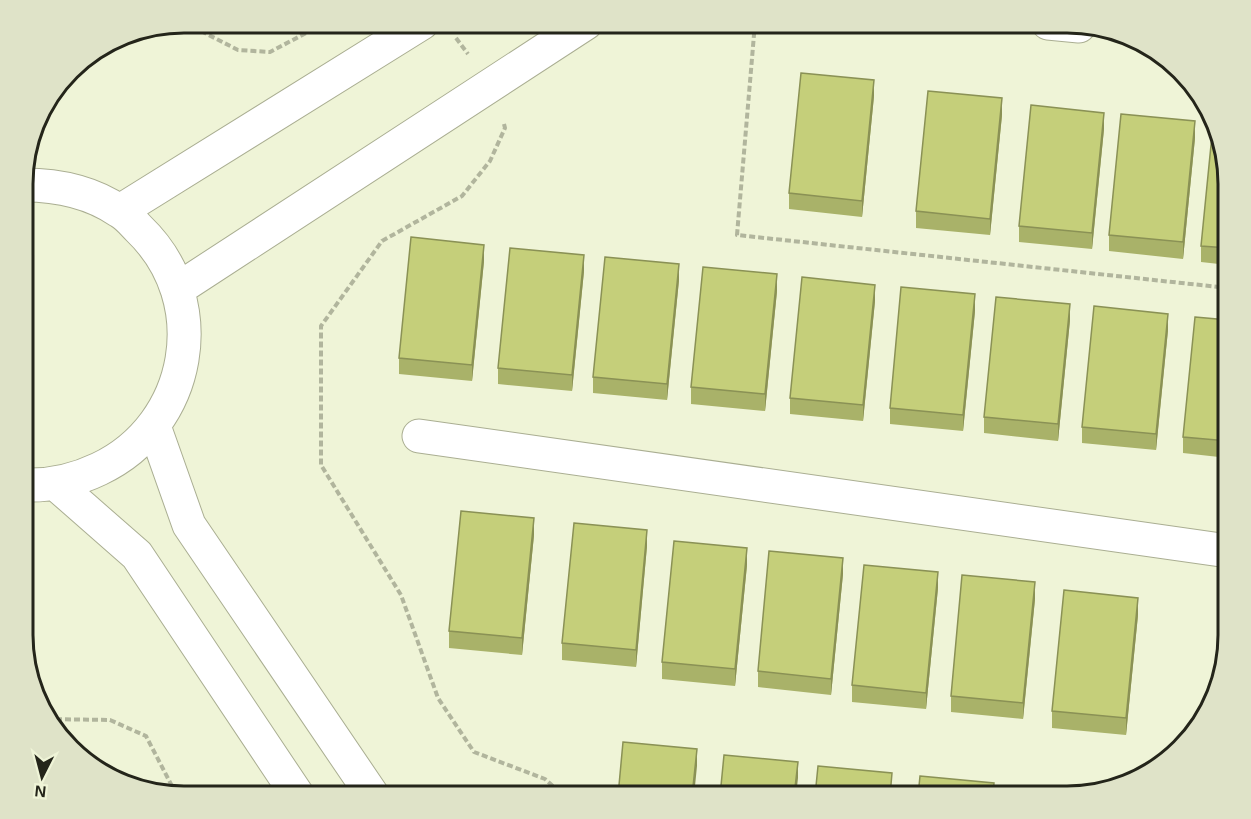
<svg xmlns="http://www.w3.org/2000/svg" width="1251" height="819" viewBox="0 0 1251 819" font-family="Helvetica,sans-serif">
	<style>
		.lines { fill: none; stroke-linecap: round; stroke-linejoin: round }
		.minor-casing { stroke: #aaae92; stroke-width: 35 }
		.path { stroke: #b1b59d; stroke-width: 4; stroke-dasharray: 6 3; stroke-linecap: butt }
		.minor { stroke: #fff; stroke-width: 33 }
		.wall { fill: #a9b269 }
		.shaded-wall { fill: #8a9155 }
		.building { fill: #c5cf7a; stroke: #8a9155; stroke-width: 1.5 }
		.rim { fill: none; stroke: #24251a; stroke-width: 3 }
	</style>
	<rect width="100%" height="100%" fill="#eff4d7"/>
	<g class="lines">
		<g class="minor-casing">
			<path id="minor" d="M 1048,23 L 1079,26
				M 24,185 C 57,185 91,192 119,211 C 127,215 133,223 139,229 C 214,301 192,425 99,469 C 74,481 51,486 24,485
				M 120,211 L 422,23
				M 178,289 L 586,23
				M 154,426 L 189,525 L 373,796
				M 419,436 L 1228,551
				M 56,484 L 137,555 L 298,796"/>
		</g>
		<path class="path" d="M 755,23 L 737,235 L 1228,288
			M 175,24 L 199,30 L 238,50 L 270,52 L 325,23
			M 456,38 L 468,54
			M 504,124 L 505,128 L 490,161 L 462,196 L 382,241 L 321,326 L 321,465 L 401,595 L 438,698 L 474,752 L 545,779 L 564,796
			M 47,719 L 110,720 L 146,736 L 175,792
			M 127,779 L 177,795"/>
		<use href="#minor" class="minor"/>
	</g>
	<path class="wall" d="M 874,96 L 862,217 L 789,209 L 789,193 Z
		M 1002,115 L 990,235 L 916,228 L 916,211 Z
		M 1104,129 L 1092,249 L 1019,242 L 1019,226 Z
		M 1195,138 L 1183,259 L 1109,251 L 1109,235 Z
		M 1228,173 L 1228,265 L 1201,262 L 1201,246 Z
		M 484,261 L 472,381 L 399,374 L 399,358 Z
		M 584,271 L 572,391 L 498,384 L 498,368 Z
		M 679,280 L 667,400 L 593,393 L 593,377 Z
		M 777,291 L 765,411 L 691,404 L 691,387 Z
		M 875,301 L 863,421 L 790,414 L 790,398 Z
		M 975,311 L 963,431 L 890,424 L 890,408 Z
		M 1070,320 L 1058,441 L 984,433 L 984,417 Z
		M 1228,320 L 1228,458 L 1183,453 L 1183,437 Z
		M 1168,330 L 1156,450 L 1082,443 L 1082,427 Z
		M 534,535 L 522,655 L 449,648 L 449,631 Z
		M 647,546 L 636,667 L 562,660 L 562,643 Z
		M 747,565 L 735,686 L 662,679 L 662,662 Z
		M 843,574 L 831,695 L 758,687 L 758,671 Z
		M 938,588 L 926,709 L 852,702 L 852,685 Z
		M 1035,599 L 1023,719 L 951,712 L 951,696 Z
		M 1138,615 L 1126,735 L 1052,728 L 1052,711 Z"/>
	<path class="shaded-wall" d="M 874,80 L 874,96 L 862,217 L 862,201 Z
		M 1002,98 L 1002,115 L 990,235 L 990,219 Z
		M 1104,113 L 1104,129 L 1092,249 L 1092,233 Z
		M 1195,121 L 1195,138 L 1183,259 L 1183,242 Z
		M 484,245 L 484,261 L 472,381 L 472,365 Z
		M 584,255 L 584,271 L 572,391 L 572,375 Z
		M 679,264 L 679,280 L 667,400 L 667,384 Z
		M 777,274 L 777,291 L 765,411 L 765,394 Z
		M 875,285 L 875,301 L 863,421 L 863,405 Z
		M 975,294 L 975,311 L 963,431 L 963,415 Z
		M 1070,304 L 1070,320 L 1058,441 L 1058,424 Z
		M 1168,314 L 1168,330 L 1156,450 L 1156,434 Z
		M 534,518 L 534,535 L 522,655 L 522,638 Z
		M 647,530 L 647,546 L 636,667 L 636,650 Z
		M 747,548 L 747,565 L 735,686 L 735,669 Z
		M 843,558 L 843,574 L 831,695 L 831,679 Z
		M 938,572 L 938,588 L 926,709 L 926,693 Z
		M 1035,582 L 1035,599 L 1023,719 L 1023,703 Z
		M 1138,598 L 1138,615 L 1126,735 L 1126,718 Z
		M 697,749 L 697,766 L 694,796 L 692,796 Z
		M 798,762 L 798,778 L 796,796 L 794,796 Z"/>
	<path class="building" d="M 801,73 L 874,80 L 862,201 L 789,193 Z
		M 928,91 L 1002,98 L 990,219 L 916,211 Z
		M 1031,105 L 1104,113 L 1092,233 L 1019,226 Z
		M 1121,114 L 1195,121 L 1183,242 L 1109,235 Z
		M 1213,125 L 1214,126 L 1228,173 L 1228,248 L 1201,246 Z
		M 411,237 L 484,245 L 472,365 L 399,358 Z
		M 510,248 L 584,255 L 572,375 L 498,368 Z
		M 605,257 L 679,264 L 667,384 L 593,377 Z
		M 703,267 L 777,274 L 765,394 L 691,387 Z
		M 802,277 L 875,285 L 863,405 L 790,398 Z
		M 901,287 L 975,294 L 963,415 L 890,408 Z
		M 996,297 L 1070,304 L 1058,424 L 984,417 Z
		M 1094,306 L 1168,314 L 1156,434 L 1082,427 Z
		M 1195,317 L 1228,320 L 1228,441 L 1183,437 Z
		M 461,511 L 534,518 L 522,638 L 449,631 Z
		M 574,523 L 647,530 L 636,650 L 562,643 Z
		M 674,541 L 747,548 L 735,669 L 662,662 Z
		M 769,551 L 843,558 L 831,679 L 758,671 Z
		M 864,565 L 938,572 L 926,693 L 852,685 Z
		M 962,575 L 1035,582 L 1023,703 L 951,696 Z
		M 1064,590 L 1138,598 L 1126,718 L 1052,711 Z
		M 623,742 L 697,749 L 692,796 L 618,796 Z
		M 724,755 L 798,762 L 794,796 L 720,796 Z
		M 818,766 L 892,773 L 890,796 L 815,796 Z
		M 920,776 L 994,783 L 993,796 L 918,796 Z"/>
	<path d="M0 0H1251V819H0ZM184 33H1067A151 151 0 0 1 1218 184V635A151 151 0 0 1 1067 786H184A151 151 0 0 1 33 635V184A151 151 0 0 1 184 33Z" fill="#dfe3c8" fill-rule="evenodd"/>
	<path class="rim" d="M184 33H1067A151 151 0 0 1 1218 184V635A151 151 0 0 1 1067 786H184A151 151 0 0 1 33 635V184A151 151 0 0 1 184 33Z"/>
	<g transform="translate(42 777) rotate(186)" stroke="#eff4d7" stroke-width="4.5" paint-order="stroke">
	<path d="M0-4.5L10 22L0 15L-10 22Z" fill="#24251a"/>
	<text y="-9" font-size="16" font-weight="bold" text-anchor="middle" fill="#24251a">N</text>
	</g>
</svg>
